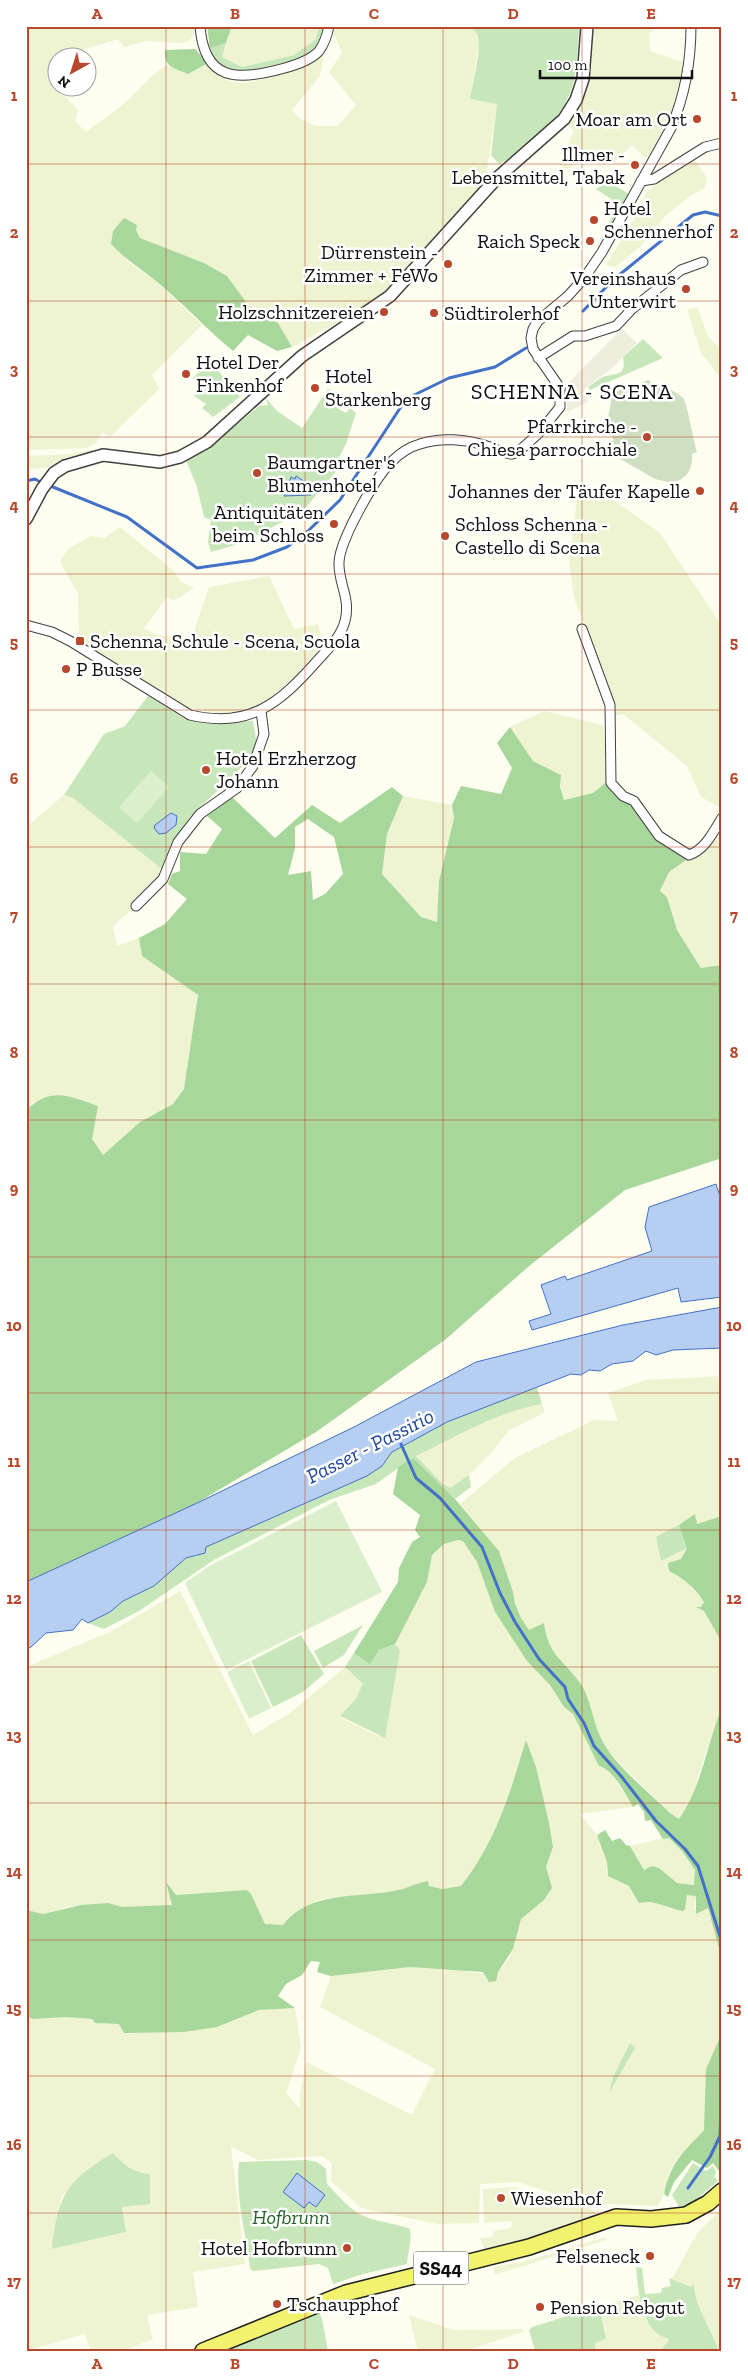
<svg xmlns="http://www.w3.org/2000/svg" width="748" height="2377" viewBox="0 0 748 2377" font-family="'Zilla Slab',serif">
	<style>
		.farmland { fill: #eef3d1; fill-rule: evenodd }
		.green { fill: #c7e7bb }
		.forest { fill: #a7d79b; fill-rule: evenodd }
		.cemetery { fill: #cfe0c2 }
		.pitch { fill: #dbefcd }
		.plaza { fill: #eeeedf }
		.water { fill: #b7cef3; stroke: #4271c7 }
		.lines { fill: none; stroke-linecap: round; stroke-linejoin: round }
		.stream { stroke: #4271c7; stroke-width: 3 }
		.minor-casing { stroke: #414141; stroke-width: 11 }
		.tertiary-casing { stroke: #414141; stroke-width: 14 }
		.primary-casing { stroke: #1f1f1f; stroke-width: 18 }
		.minor { stroke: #fff; stroke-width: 9 }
		.tertiary { stroke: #fff; stroke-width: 11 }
		.primary { stroke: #f1f26d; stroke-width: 15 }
		.grid { fill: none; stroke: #b8482c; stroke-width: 1; stroke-opacity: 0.55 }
		.poi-dot { fill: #b8482c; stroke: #fff; stroke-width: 2 }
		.labels { text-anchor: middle; stroke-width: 5; stroke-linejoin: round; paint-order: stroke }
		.shield { fill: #fff; stroke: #565656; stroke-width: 1 }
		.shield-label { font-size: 19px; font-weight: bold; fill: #0e0e0e }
		.poi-label { font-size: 20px; fill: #0e0e0e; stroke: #fff; text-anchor: start }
		.park-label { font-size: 20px; font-style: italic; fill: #216324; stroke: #fff }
		.water-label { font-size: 21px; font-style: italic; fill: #1d459b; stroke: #fff }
		.quarter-label { font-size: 22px; letter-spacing: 1px; fill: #0e0e0e; stroke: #fff }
		.neatline { fill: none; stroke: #b8482c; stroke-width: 2 }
		.grid-label { font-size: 16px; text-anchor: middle; font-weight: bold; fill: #b8482c }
	</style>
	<rect width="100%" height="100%" fill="#fefef0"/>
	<path class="farmland" d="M 26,26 L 194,26 L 194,33 L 189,41 L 180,43 L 146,41 L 124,47 L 118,39 L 77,52 L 69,57 L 58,58 L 55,78 L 58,88 L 61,88 L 61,92 L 78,110 L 75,121 L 86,132 L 124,104 L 154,74 L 167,65 L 188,74 L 206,64 L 218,76 L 232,82 L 247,83 L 300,69 L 324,55 L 320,76 L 292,110 L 299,118 L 316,126 L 338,126 L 356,105 L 329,72 L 342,53 L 333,33 L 333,26 L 457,26 L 473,29 L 477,33 L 479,43 L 470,99 L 497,104 L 485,183 L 389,290 L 357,312 L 292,347 L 278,323 L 249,306 L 227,276 L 204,263 L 140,238 L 136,230 L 127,261 L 156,281 L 202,325 L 152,375 L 159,389 L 110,437 L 102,432 L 96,443 L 86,448 L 26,450 Z
		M 232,26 L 319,26 L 316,39 L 294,55 L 242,67 L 222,57 Z
		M 594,26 L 655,26 L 652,32 L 649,33 L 650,51 L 683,62 L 681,76 L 669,121 L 651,154 L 645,158 L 632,145 L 615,162 L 604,164 L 584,161 L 566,169 L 559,164 L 574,131 L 568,125 L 583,100 L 587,88 L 591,68 Z
		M 694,158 L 707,178 L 705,188 L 693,194 L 665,216 L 641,246 L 615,267 L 606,265 L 635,217 L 647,191 L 653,188 L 661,177 Z
		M 697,307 L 708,336 L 722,351 L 722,379 L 701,353 L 687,310 Z
		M 91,450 L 95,451 L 45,468 L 26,469 L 26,456 L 70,454 Z
		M 596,488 L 659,532 L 722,626 L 722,808 L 701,797 L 687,766 L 623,714 L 614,716 L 615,707 L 574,598 L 569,562 L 577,498 Z
		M 120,527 L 175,572 L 181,582 L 194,588 L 174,601 L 167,597 L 144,628 L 154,634 L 183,639 L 192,637 L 209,587 L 269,576 L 294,629 L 318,624 L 323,644 L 298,674 L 263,704 L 234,712 L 216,713 L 190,708 L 90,647 L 79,635 L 78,594 L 60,562 L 68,549 L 91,536 L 104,538 Z
		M 544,711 L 603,725 L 610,779 L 593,793 L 564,800 L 560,787 L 561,775 L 533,761 L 510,727 Z
		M 64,795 L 73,798 L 163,870 L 163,879 L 136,906 L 113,926 L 117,946 L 139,938 L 142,956 L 198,995 L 184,1089 L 173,1104 L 140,1122 L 103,1155 L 92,1139 L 98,1106 L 34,1102 L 26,1110 L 26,1069 L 28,1067 L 26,1062 L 26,827 Z
		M 403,796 L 452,805 L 454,818 L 439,881 L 437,922 L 421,917 L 382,874 L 387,834 Z
		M 722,818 L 722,965 L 702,968 L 677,930 L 667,897 L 660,891 L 669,872 L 696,853 Z
		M 722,1376 L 722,1516 L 697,1524 L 694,1514 L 687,1548 L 681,1559 L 669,1571 L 685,1580 L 698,1592 L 704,1602 L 701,1607 L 697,1608 L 704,1611 L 722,1643 L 722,1707 L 697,1779 L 695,1792 L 679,1819 L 670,1813 L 608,1751 L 601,1739 L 581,1685 L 557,1659 L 550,1648 L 544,1623 L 529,1630 L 521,1618 L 499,1551 L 460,1504 L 515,1458 L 594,1420 L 618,1421 L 608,1393 L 646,1380 Z
		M 542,1404 L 545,1412 L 508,1431 L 493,1451 L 469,1475 L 450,1488 L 442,1483 L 416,1456 L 479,1424 L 516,1409 Z
		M 459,1540 L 463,1541 L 477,1562 L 495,1612 L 527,1661 L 550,1685 L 564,1707 L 573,1714 L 599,1766 L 605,1767 L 612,1775 L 633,1807 L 580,1814 L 597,1835 L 607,1862 L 606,1872 L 629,1886 L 646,1901 L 662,1903 L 670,1909 L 685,1909 L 687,1895 L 696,1896 L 694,1910 L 708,1907 L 722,1959 L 722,2033 L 704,2130 L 678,2158 L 669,2172 L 664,2194 L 658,2206 L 584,2203 L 518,2182 L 480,2184 L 479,2223 L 437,2224 L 361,2208 L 331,2181 L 332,2163 L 322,2156 L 257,2160 L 231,2146 L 245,2264 L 193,2272 L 198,2307 L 147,2315 L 153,2339 L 123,2351 L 91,2351 L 84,2334 L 26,2351 L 26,2016 L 33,2019 L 66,2017 L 92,2019 L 95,2023 L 218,2027 L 259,2010 L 295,2008 L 301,2047 L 286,2093 L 300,2109 L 300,2095 L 306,2062 L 412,2115 L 435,2069 L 320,2007 L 331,1976 L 410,1967 L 459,1969 L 476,1973 L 498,1972 L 510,1957 L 521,1919 L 544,1900 L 546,1867 L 553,1847 L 536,1767 L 526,1741 L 499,1823 L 488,1847 L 461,1886 L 442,1889 L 429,1886 L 428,1881 L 396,1891 L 322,1899 L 283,1925 L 265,1925 L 251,1894 L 247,1890 L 176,1895 L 173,1892 L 173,1905 L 160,1907 L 123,1907 L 108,1903 L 67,1907 L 43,1915 L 26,1910 L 26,1667 L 112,1631 L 180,1591 L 253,1735 L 290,1713 L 345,1667 L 363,1684 L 355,1700 L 340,1717 L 378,1736 L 400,1650 L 395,1644 L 398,1634 L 427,1582 L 432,1555 L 444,1544 ZM 113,2153 L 125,2166 L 141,2174 L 122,2207 L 126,2232 L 52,2249 L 61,2198 L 68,2189 Z
		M 668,1837 L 682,1851 L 695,1870 L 694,1885 L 677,1883 L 659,1868 L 644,1870 L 630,1846 Z
		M 516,2187 L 564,2204 L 583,2205 L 593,2210 L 595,2215 L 537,2237 L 484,2249 L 480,2238 L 492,2237 L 494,2231 L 511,2228 L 512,2221 L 484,2223 L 483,2189 Z
		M 722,2209 L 722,2351 L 716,2351 L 718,2348 L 697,2302 L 693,2285 L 691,2287 L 672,2279 L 698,2232 Z
		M 606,2237 L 606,2240 L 494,2275 L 494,2267 L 526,2261 Z
		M 639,2295 L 646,2321 L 668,2337 L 668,2342 L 660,2351 L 591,2351 L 595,2349 L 595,2343 L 606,2332 L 600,2306 Z
		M 409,2315 L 454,2330 L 522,2329 L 523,2332 L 465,2351 L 418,2351 Z"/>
	<path class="green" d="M 319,26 L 326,26 C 323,35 321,44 314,50 C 305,60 290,61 278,64 C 251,71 222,83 210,48 L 226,43 L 222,57 L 242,67 L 294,55 L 316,39 Z
		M 457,26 L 579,26 C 578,44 577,75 571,91 C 558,124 530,148 499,164 L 491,155 L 497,104 L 470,99 C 472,85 484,42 476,32 C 472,27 463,27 457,26 Z
		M 607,181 L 629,194 L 609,228 L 606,226 L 620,205 L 596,189 Z
		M 643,339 L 663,358 L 590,390 L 588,387 C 593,384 600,377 606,376 C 619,373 626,375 623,357 Z
		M 210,361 L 240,397 L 213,417 L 202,408 L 206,404 L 194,396 L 202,388 L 193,378 Z
		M 328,389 L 337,395 L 332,405 L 346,413 L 350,408 L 356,413 L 346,444 L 335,465 L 339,468 L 303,511 L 242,543 L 211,552 L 208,542 L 211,520 L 204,517 L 197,487 L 186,460 L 219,439 L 259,406 L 268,405 L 265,397 L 277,411 L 302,428 Z
		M 148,696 L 185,719 L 209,723 L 253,721 L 257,744 L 246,763 L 189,818 L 171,847 L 163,870 L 73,798 L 64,795 L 104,734 L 125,726 Z
		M 537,1387 L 542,1404 C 496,1412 458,1436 416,1456 L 442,1483 L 450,1488 L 469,1475 L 471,1487 L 455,1499 L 412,1458 L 376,1484 L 329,1500 L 214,1560 L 139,1611 L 104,1629 L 88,1623 L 110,1612 L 123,1601 L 154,1586 L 186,1558 L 197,1556 L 206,1547 L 367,1476 L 382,1466 L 392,1452 L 447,1421 Z
		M 679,1525 L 687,1548 L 661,1561 L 656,1537 Z
		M 363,1625 L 344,1655 L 323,1668 L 314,1651 Z
		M 301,1635 L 324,1674 L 303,1692 L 273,1707 L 251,1661 Z
		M 395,1644 L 400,1650 L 385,1738 L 340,1716 L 355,1700 L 363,1684 L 345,1667 L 354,1653 L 370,1663 L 379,1650 Z
		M 630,2043 L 635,2048 L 609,2093 L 613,2077 Z
		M 113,2153 C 124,2165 133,2173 150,2174 L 150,2204 L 122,2207 L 126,2232 L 52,2249 C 58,2195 66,2181 113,2153 Z
		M 307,2160 L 317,2162 L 326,2169 L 327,2184 C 336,2193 345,2204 355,2211 C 370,2222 393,2222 410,2229 C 412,2242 408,2251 407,2264 L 363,2274 L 333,2284 L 328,2268 L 319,2264 L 253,2271 L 250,2269 C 246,2233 235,2198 239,2162 Z
		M 693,2163 L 706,2171 L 713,2166 L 716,2172 L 714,2177 L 718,2181 L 693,2202 L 679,2207 L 672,2195 Z
		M 636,2267 L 642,2268 L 645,2294 L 661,2293 L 662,2288 L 671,2286 L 669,2278 L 691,2287 L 693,2284 L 697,2302 L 718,2348 L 715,2351 L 660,2351 L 668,2342 L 668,2338 C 641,2334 638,2288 636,2267 Z
		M 600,2306 L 606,2339 L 595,2343 L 595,2349 L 591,2351 L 535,2351 L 529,2330 L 532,2327 Z
		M 318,2310 L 322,2319 L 328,2351 L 204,2351 Z"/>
	<path class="forest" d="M 207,26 L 232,26 L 226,43 L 210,48 Z
		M 195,49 L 205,60 L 206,64 L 188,74 C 174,68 163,67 165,50 Z
		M 124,218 L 137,225 L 136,230 L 140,238 L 204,263 L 227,276 L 249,306 L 278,323 L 292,347 L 277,351 L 248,335 L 233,351 C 206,329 183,303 156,281 C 140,268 125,259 111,244 L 113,231 Z
		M 510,727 L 533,761 L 561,775 L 560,787 L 564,800 L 593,793 L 610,779 L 634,801 L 649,824 L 682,852 L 696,853 L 669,872 L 660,891 L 667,897 L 677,930 L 701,968 L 722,965 L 722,1158 L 625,1190 L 528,1267 L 446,1339 L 316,1432 L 195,1504 L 26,1582 L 26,1110 C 52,1086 69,1096 98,1106 L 92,1139 L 103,1155 L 140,1122 L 173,1104 L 184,1089 L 198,995 L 142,956 L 139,938 L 165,924 L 187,899 L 168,884 L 172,874 L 180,871 L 180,852 L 206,854 L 222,829 L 207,816 L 232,797 L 275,838 L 312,805 L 340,823 L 392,787 L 403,796 L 387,834 L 382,874 L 421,917 L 437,922 L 439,881 L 454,818 L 452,805 L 461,786 L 501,794 L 512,768 L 497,743 ZM 308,819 L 334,837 L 343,874 L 325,894 L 313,900 L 311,871 L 288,875 L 295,848 L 295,827 Z
		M 413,1458 L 455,1499 L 499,1551 L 513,1592 L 515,1603 L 521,1618 L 529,1630 L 544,1623 C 549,1657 562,1658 580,1683 C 591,1698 593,1724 602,1740 C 613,1764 651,1794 670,1813 L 679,1819 C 702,1786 707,1744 722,1707 L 722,1959 L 708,1908 L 696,1914 L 696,1896 L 687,1895 L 685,1909 L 683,1911 C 667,1909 656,1899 639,1903 L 629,1886 L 608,1876 L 607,1862 L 597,1835 L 605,1830 L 612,1841 L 620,1838 L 626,1845 L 630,1846 L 644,1870 L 652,1866 L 659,1868 L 677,1883 L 694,1885 L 695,1870 L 682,1851 L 669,1838 L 663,1839 L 651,1820 L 645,1821 L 644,1812 L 638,1804 L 633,1807 C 625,1794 614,1770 599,1766 L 573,1714 L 564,1707 L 550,1685 L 527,1661 L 495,1612 L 477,1562 L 463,1541 L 458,1540 L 444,1544 L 432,1555 L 427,1582 L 395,1644 L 379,1650 L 370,1664 L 354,1653 L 398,1582 L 399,1568 L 412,1542 L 420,1537 L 415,1530 L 420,1515 L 393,1494 L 398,1467 Z
		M 695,1514 L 697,1524 L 722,1516 L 722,1643 L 704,1611 L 696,1607 L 701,1607 L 704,1602 C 695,1587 684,1579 669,1571 L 668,1563 L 681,1559 L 687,1548 L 679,1525 Z
		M 526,1740 L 536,1767 L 549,1823 L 553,1847 L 546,1867 L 552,1888 L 544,1900 L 521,1919 L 513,1949 L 498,1972 L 496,1981 L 489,1982 L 483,1972 L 410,1967 L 331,1976 L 317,1972 L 320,1962 L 311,1961 L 302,1975 L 286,1984 L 278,1996 L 295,2008 L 259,2010 L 217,2027 L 184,2032 L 124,2033 L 119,2024 L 95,2023 L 92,2019 L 66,2017 L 33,2019 L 26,2016 L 26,1910 L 43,1914 L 81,1905 L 108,1903 L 123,1907 L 172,1905 L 166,1882 L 176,1895 L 247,1890 L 251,1894 L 265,1924 L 283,1925 C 309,1891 356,1898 394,1891 C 406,1889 416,1883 428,1881 L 429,1886 L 442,1889 L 461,1886 C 497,1840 509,1795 526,1740 Z
		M 722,2033 L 722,2162 L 719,2171 L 713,2163 L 707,2168 L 692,2160 L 674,2182 L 668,2197 L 664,2194 C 671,2161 683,2153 704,2130 L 706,2069 Z"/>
	<path class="cemetery" d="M 648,380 C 659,386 674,389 683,398 C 687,402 694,443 697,452 L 692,454 C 693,469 687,479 672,483 L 655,479 L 617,457 L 608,418 L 612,396 L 618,391 Z"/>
	<path class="pitch" d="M 151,771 L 169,787 L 137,823 L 119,807 Z
		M 336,1501 L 382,1592 L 226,1670 L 185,1583 L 209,1566 Z
		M 249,1661 L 271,1708 L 249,1719 L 227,1672 Z"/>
	<path class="plaza" d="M 622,329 L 637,343 L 611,369 L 584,389 L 588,402 L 567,412 L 567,395 L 564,387 Z"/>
	<path class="water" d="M 296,476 L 308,484 L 311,495 L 284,496 L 291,477 L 295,479 Z
		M 171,813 L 177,816 L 176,825 L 166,833 L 159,834 L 154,828 L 155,825 Z
		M 716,1184 L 722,1202 L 722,1297 L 681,1302 L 678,1288 L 532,1330 L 529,1321 L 551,1314 L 541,1285 L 565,1276 L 567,1280 L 652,1251 L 645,1227 L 649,1207 Z
		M 722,1307 L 722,1348 L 673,1350 L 656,1355 L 646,1351 L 633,1361 L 612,1364 L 600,1371 L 589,1370 L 581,1375 L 571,1374 L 447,1422 L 392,1452 L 382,1466 L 367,1476 L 206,1547 L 205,1553 L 186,1558 L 154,1586 L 123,1601 L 110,1612 L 88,1623 L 82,1619 L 73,1630 L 46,1633 L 31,1647 L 26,1649 L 26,1582 L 195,1504 L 354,1427 L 476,1362 L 623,1325 Z
		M 297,2173 L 325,2195 L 316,2207 L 309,2202 L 304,2208 L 283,2192 Z"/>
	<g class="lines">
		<path class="stream" d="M 583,311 L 613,280 L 693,215 L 705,212 L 722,216
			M 26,481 L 35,479 L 42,483
			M 48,485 L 127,517 L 197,568 L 253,560 L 287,547 L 308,531 L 340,500 L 406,399 L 449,378 L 495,367 L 526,348
			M 401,1444 L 416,1478 L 440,1498 L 482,1547 L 500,1593 L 515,1622 L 539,1659 L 565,1687 L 568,1699 L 584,1723 L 594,1746 L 621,1776 L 656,1821 L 685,1849 L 698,1866 L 722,1943
			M 688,2188 L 710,2157 L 720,2136 L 722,2088"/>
		<g class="minor-casing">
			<path id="minor" d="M 200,26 C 204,81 237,81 281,69 C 293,66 310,61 319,51 C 325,43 327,36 329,26
				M 641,181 L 654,179 L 705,147 L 722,143
				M 538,358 L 573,336 L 585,336 L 616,326 L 632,309 L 681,270 L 703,262
				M 26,625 L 52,632 L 70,641 L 190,715 C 250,729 280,703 317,661 C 328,649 341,637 345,621 C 351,598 338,583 339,562 C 340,540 375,478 391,462 C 399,454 409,447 420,444 C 441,437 466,439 487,446 C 495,448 503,454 512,454 L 518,452 L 539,433 L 560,407 L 560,388 L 533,349 L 531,338 L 533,329 L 538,321 L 568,296 L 585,277 L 602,252 L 671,128 C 685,95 691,62 691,26
				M 582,629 L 610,705 L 611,783 L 623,796 L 634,801 L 659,836 L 689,855 C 705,850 713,832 722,818
				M 136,906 L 163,879 L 178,842 L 200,814 L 237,788 L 253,766 L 264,734 L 261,711"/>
		</g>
		<g class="tertiary-casing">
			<path id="tertiary" d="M 26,519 L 42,489 L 54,473 L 65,466 L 103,455 L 160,462 L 180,457 L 207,442 L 302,356 L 390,296 L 496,179 L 564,119 L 576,100 L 583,79 L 587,26"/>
		</g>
		<g class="primary-casing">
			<path id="primary" d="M 203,2351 L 346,2293 L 529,2247 L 616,2217 L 651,2219 L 686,2215 L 708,2203 L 722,2191"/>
		</g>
		<use href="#minor" class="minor"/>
		<use href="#tertiary" class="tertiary"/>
		<use href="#primary" class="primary"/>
	</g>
	<path class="grid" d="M 166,26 L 166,2351M 305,26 L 305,2351M 443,26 L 443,2351M 582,26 L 582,2351M 26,164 L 722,164M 26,301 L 722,301M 26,437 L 722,437M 26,574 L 722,574M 26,710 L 722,710M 26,847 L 722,847M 26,984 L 722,984M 26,1120 L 722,1120M 26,1257 L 722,1257M 26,1393 L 722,1393M 26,1530 L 722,1530M 26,1667 L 722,1667M 26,1803 L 722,1803M 26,1940 L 722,1940M 26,2076 L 722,2076M 26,2213 L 722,2213"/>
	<g class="poi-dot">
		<circle cx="697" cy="119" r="5"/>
		<circle cx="635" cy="165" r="5"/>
		<circle cx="594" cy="220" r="5"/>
		<circle cx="590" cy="241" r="5"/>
		<circle cx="448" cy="264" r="5"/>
		<circle cx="686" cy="289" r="5"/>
		<circle cx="384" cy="312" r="5"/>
		<circle cx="434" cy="313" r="5"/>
		<circle cx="186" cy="374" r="5"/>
		<circle cx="315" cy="388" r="5"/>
		<circle cx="647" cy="437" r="5"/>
		<circle cx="257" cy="473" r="5"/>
		<circle cx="700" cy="491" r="5"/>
		<circle cx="334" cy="524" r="5"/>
		<circle cx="445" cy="536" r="5"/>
		<rect x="75" y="636" width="10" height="10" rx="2.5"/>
		<circle cx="66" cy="669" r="5"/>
		<circle cx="206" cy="770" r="5"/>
		<circle cx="501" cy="2198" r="5"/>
		<circle cx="347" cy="2248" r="5"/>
		<circle cx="650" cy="2256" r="5"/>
		<circle cx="277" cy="2304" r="5"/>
		<circle cx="540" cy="2307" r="5"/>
	</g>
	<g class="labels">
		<rect class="shield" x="413.5" y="2251.5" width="55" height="33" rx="4"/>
		<g class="shield-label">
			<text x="441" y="2275">SS44</text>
		</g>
		<g class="poi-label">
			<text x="687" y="126" text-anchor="end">Moar am Ort</text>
			<text x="625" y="161" text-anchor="end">Illmer -<tspan x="625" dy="23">Lebensmittel, Tabak</tspan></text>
			<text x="604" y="215">Hotel<tspan x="604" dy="23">Schennerhof</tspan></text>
			<text x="580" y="248" text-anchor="end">Raich Speck</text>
			<text x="438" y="259" text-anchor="end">Dürrenstein -<tspan x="438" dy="23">Zimmer + FeWo</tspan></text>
			<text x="676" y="285" text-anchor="end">Vereinshaus<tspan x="676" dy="23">Unterwirt</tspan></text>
			<text x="374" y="319" text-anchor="end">Holzschnitzereien</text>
			<text x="444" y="320">Südtirolerhof</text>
			<text x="196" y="369">Hotel Der<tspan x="196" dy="23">Finkenhof</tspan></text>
			<text x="325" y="383">Hotel<tspan x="325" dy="23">Starkenberg</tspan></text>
			<text x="637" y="433" text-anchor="end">Pfarrkirche -<tspan x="637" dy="23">Chiesa parrocchiale</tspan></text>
			<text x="267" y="469">Baumgartner's<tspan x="267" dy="23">Blumenhotel</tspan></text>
			<text x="690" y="498" text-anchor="end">Johannes der Täufer Kapelle</text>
			<text x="324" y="519" text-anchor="end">Antiquitäten<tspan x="324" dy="23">beim Schloss</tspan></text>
			<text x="455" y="531">Schloss Schenna -<tspan x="455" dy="23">Castello di Scena</tspan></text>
			<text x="90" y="648">Schenna, Schule - Scena, Scuola</text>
			<text x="76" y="676">P Busse</text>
			<text x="216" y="765">Hotel Erzherzog<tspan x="216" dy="23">Johann</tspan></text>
			<text x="511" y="2205">Wiesenhof</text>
			<text x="337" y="2255" text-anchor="end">Hotel Hofbrunn</text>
			<text x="640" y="2263" text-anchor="end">Felseneck</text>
			<text x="287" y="2311">Tschaupphof</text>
			<text x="550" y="2314">Pension Rebgut</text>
		</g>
		<g class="park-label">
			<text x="291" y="2224">Hofbrunn</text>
		</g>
		<g class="water-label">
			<text transform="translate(370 1446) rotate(-27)" y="7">Passer - Passirio</text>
		</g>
		<g class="quarter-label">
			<text x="572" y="399">SCHENNA - SCENA</text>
		</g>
	</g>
	<rect width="748" height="2377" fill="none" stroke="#ffffff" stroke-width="55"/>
	<g transform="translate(72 72) rotate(219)"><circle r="24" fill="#ffffff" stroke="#9f9f9f"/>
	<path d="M0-4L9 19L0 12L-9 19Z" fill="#b8482c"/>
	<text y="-8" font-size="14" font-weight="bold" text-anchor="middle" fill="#0e0e0e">N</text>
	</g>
	<path d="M540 70v8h152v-8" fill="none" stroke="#0e0e0e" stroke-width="2.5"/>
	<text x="548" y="70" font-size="15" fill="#0e0e0e" stroke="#ffffff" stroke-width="4" paint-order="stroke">100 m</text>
	<rect x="28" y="28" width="692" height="2322" class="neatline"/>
	<g class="grid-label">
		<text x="97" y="19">A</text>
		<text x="235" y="19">B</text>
		<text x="374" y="19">C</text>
		<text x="513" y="19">D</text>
		<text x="651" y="19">E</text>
		<text x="14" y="101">1</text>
		<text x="734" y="101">1</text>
		<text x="14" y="238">2</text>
		<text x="734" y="238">2</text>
		<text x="14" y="375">3</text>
		<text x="734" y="375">3</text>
		<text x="14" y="511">4</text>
		<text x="734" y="511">4</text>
		<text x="14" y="648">5</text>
		<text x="734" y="648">5</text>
		<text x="14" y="784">6</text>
		<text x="734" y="784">6</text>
		<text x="14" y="921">7</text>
		<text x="734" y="921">7</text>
		<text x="14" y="1058">8</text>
		<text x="734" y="1058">8</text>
		<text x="14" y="1194">9</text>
		<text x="734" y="1194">9</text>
		<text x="14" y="1331">10</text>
		<text x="734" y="1331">10</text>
		<text x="14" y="1467">11</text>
		<text x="734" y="1467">11</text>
		<text x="14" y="1604">12</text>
		<text x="734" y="1604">12</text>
		<text x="14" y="1741">13</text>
		<text x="734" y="1741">13</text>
		<text x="14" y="1877">14</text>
		<text x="734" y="1877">14</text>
		<text x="14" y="2014">15</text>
		<text x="734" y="2014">15</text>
		<text x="14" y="2150">16</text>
		<text x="734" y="2150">16</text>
		<text x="14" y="2287">17</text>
		<text x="734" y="2287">17</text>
		<text x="97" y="2369">A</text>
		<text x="235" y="2369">B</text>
		<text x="374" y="2369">C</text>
		<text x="513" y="2369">D</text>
		<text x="651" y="2369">E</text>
	</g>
</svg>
